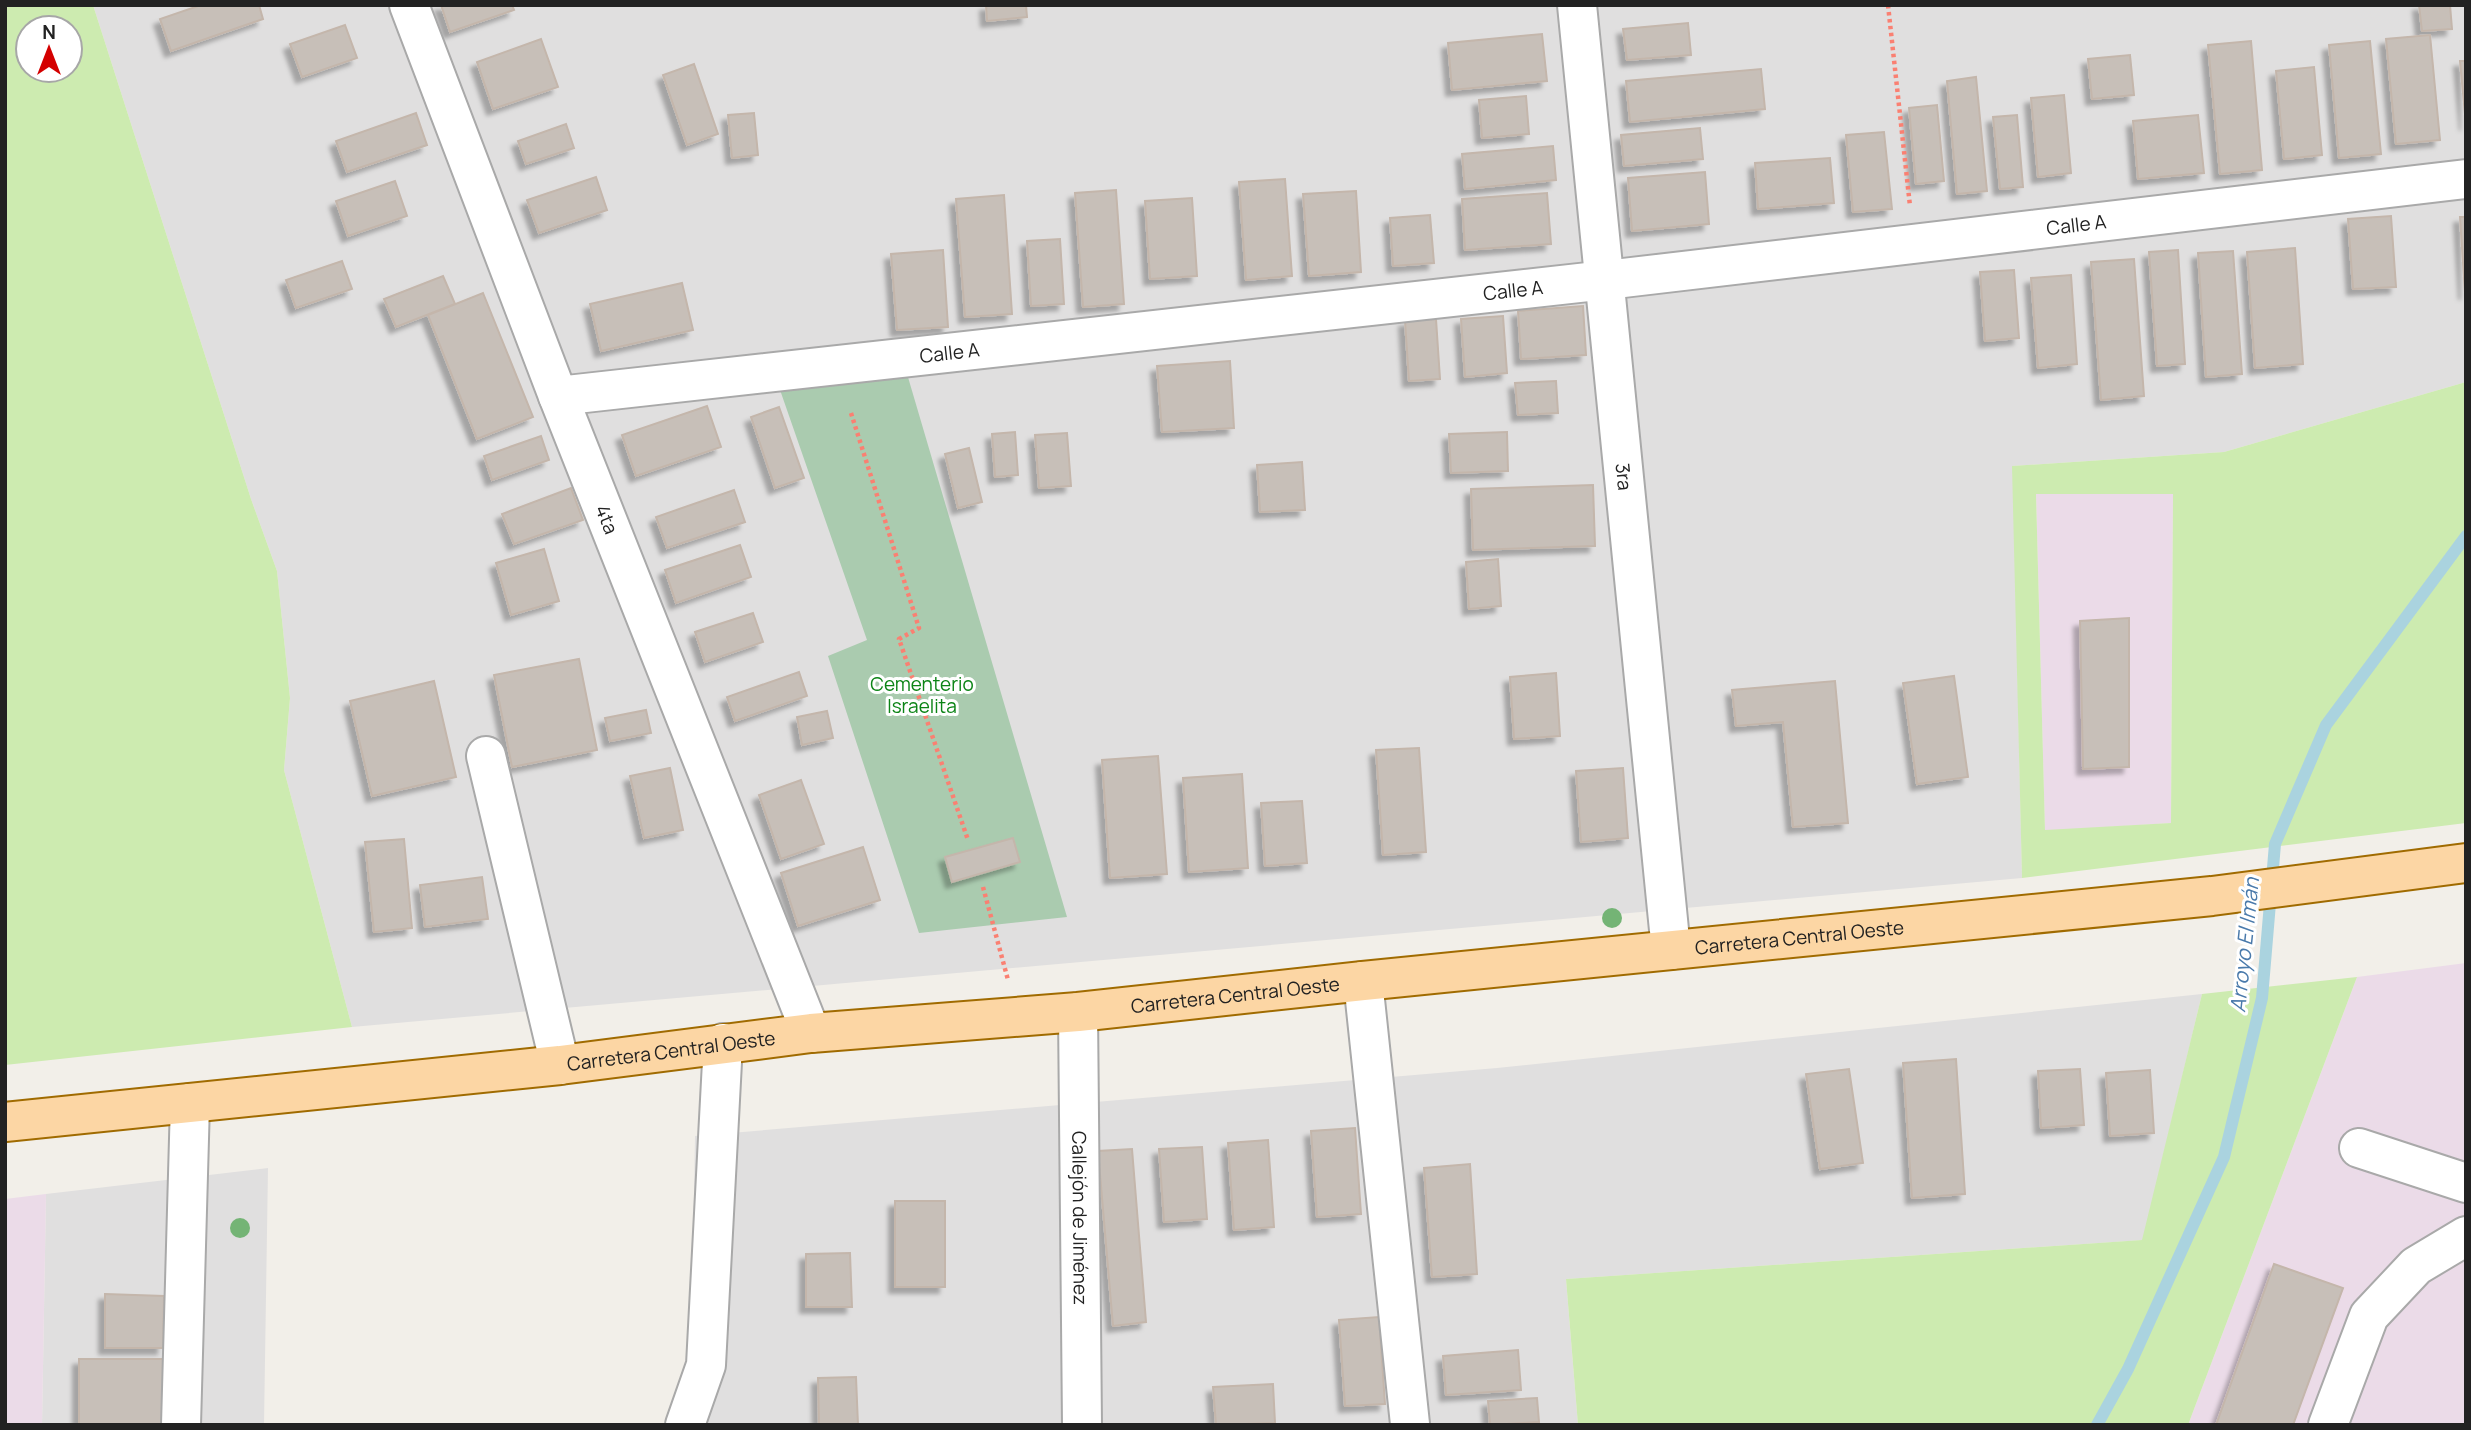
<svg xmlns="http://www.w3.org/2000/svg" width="2471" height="1430" viewBox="0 0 2471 1430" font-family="Manrope,sans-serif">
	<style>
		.residential { fill: #e0dfdf }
		.industrial { fill: #ebdbe8 }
		.grass { fill: #cdebb0; fill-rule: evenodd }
		.cemetery { fill: #aacbaf }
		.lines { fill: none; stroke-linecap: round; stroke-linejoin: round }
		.stream { stroke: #aad3df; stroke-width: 12 }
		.building { fill: #c7bfb8; stroke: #c4b6ab; stroke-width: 2; filter: url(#shadow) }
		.minor-casing { stroke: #a9a9a9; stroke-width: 42 }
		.major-casing { stroke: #a06b00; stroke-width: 42 }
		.path { stroke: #fa8072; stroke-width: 4.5; stroke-dasharray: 3.5 3.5; stroke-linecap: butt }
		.minor { stroke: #fff; stroke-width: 38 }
		.major { stroke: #fcd6a4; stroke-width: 38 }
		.tree { fill: #74b475 }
		.labels { text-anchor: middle; stroke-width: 6; stroke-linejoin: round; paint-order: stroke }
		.street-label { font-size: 19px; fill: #222; stroke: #fff }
		.park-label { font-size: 19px; fill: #0c8416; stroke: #fff }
		.water-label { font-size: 21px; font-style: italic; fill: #4a7aab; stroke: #fff }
	</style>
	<defs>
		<filter id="shadow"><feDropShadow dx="-6" dy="6" stdDeviation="2" flood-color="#0004"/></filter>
	</defs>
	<rect width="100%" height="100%" fill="#f2efe9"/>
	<path class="residential" d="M 93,5 L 2466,5 L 2466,382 L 2224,452 L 2013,466 L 2022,878 L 352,1027 L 284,770 L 290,698 L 277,571 L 251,499 Z
		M 2202,994 L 2143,1240 L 1566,1279 L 1578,1425 L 690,1425 L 695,1136 L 1497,1068 Z
		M 268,1168 L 264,1425 L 42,1425 L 46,1194 Z"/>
	<path class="industrial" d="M 2036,494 L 2173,494 L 2171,823 L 2045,831 Z
		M 2466,963 L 2466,1425 L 2188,1425 L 2357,977 Z
		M 46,1194 L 42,1425 L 5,1425 L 5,1199 Z"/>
	<path class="grass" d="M 5,5 L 93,5 L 251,499 L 277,571 L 290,698 L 284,770 L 352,1027 L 5,1065 ZM 28,28 L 70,28 L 70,70 L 28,70 Z
		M 2466,382 L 2466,823 L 2022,878 L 2012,466 L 2224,452 ZM 2036,494 L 2173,494 L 2171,823 L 2045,830 Z
		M 2357,977 L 2188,1425 L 1578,1425 L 1566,1279 L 2142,1240 L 2202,994 Z"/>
	<path class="cemetery" d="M 905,367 L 1067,917 L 919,933 L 828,656 L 867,640 L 779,387 Z"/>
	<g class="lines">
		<path class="stream" d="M 2097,1425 L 2128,1369 L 2224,1157 L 2262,998 L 2275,844 L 2326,725 L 2466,536"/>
	</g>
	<path class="building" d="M 201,5 L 259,5 L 263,19 L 171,51 L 160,19 Z
		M 441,5 L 512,5 L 514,10 L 450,32 Z
		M 986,5 L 1026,5 L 1027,17 L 987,21 Z
		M 2419,5 L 2450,5 L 2452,29 L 2422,31 Z
		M 1688,23 L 1691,55 L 1627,60 L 1623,29 Z
		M 345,25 L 357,58 L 302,77 L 290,44 Z
		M 1542,34 L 1547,81 L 1452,90 L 1448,43 Z
		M 2430,35 L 2440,140 L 2396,144 L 2386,39 Z
		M 541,39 L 558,87 L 493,109 L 477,62 Z
		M 2251,41 L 2262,170 L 2220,174 L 2208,45 Z
		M 2370,41 L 2381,154 L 2339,158 L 2329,45 Z
		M 2130,55 L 2134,95 L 2092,99 L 2088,59 Z
		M 2460,61 L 2466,61 L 2466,125 Z
		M 694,64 L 718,134 L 687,145 L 663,75 Z
		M 2314,67 L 2322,155 L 2284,159 L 2276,71 Z
		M 1761,69 L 1765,109 L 1630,122 L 1626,81 Z
		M 1976,77 L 1987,191 L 1957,194 L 1947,81 Z
		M 2064,95 L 2071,173 L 2038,177 L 2031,98 Z
		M 1526,96 L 1529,134 L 1482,138 L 1479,100 Z
		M 1937,105 L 1944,181 L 1916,184 L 1909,108 Z
		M 416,113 L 427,145 L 347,172 L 336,141 Z
		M 754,113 L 758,155 L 732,158 L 728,115 Z
		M 2017,115 L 2023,187 L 2000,189 L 1993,117 Z
		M 2198,115 L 2204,173 L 2138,179 L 2133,121 Z
		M 566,124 L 574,148 L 526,164 L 518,141 Z
		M 1700,128 L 1703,159 L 1624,166 L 1621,135 Z
		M 1884,132 L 1892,209 L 1853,212 L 1846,135 Z
		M 1553,146 L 1556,180 L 1465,189 L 1462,154 Z
		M 1830,158 L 1834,203 L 1758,209 L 1755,163 Z
		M 1705,172 L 1709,224 L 1632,231 L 1628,178 Z
		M 596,177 L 607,210 L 539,233 L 527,200 Z
		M 1285,179 L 1292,276 L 1246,280 L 1239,182 Z
		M 395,181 L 407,216 L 348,236 L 336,201 Z
		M 1116,190 L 1124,304 L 1083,307 L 1075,193 Z
		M 1356,191 L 1361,272 L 1309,276 L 1303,194 Z
		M 1547,193 L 1551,244 L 1465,250 L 1462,199 Z
		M 1004,195 L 1012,314 L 965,317 L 956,199 Z
		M 1192,198 L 1197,276 L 1150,279 L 1145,201 Z
		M 1430,215 L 1434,263 L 1393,266 L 1390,218 Z
		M 2391,216 L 2396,287 L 2353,289 L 2348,219 Z
		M 2460,217 L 2466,217 L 2466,293 L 2465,293 Z
		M 1060,239 L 1064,304 L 1031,306 L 1027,241 Z
		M 2295,248 L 2303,364 L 2255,368 L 2247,252 Z
		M 943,250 L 948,327 L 897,330 L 891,254 Z
		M 2178,250 L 2185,364 L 2157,366 L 2149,252 Z
		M 2233,251 L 2242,374 L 2206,377 L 2198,253 Z
		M 2134,259 L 2144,396 L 2101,400 L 2091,262 Z
		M 342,261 L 352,289 L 296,308 L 286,280 Z
		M 2014,270 L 2019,338 L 1985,341 L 1980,272 Z
		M 2071,275 L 2077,364 L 2038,368 L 2031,278 Z
		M 443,276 L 455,304 L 396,327 L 384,299 Z
		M 682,283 L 693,330 L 601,351 L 590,304 Z
		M 483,293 L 533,417 L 477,439 L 428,315 Z
		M 1583,306 L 1586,355 L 1521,359 L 1518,311 Z
		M 1503,316 L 1507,373 L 1465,377 L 1461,319 Z
		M 1436,319 L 1440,379 L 1409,381 L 1405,321 Z
		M 1230,361 L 1234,428 L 1162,432 L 1157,366 Z
		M 1556,381 L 1558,413 L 1518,415 L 1515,383 Z
		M 707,406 L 721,447 L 636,476 L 622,435 Z
		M 779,407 L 804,478 L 775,488 L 751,417 Z
		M 1015,432 L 1018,475 L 995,477 L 992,434 Z
		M 1507,432 L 1508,471 L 1451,473 L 1449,434 Z
		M 1067,433 L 1071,486 L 1039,488 L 1035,435 Z
		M 541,436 L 549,460 L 492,480 L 484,456 Z
		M 969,448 L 982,502 L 958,508 L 945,454 Z
		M 1302,462 L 1305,510 L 1260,512 L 1257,465 Z
		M 1593,485 L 1595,546 L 1473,550 L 1471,489 Z
		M 571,488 L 583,520 L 514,544 L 502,514 Z
		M 734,490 L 745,522 L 667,548 L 656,517 Z
		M 740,545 L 751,577 L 676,603 L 665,570 Z
		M 544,549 L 559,601 L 511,615 L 496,563 Z
		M 1498,559 L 1501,606 L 1469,609 L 1466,562 Z
		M 753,613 L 763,642 L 705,662 L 695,632 Z
		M 2129,618 L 2129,767 L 2083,769 L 2080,621 Z
		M 579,659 L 597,750 L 512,767 L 494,675 Z
		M 799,672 L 807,696 L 735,721 L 727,697 Z
		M 1556,673 L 1560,736 L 1514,739 L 1510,677 Z
		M 1954,676 L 1968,777 L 1917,784 L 1903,683 Z
		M 434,681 L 456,777 L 372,796 L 350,701 Z
		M 1835,681 L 1848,823 L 1793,827 L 1783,722 L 1736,726 L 1732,690 Z
		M 646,710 L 651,733 L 610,741 L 605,718 Z
		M 827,711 L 833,738 L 802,745 L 797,717 Z
		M 1419,748 L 1426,852 L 1383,855 L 1376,750 Z
		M 1158,756 L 1167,874 L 1110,878 L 1102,760 Z
		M 670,768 L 683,830 L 644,838 L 630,776 Z
		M 1623,768 L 1628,838 L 1581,842 L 1576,771 Z
		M 1242,774 L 1248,868 L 1189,872 L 1183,778 Z
		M 801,780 L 824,844 L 781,859 L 759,795 Z
		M 1302,801 L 1307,863 L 1265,866 L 1261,803 Z
		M 1013,838 L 1020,862 L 952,882 L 945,857 Z
		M 404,839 L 412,928 L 374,932 L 365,842 Z
		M 863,847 L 880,900 L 798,926 L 781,873 Z
		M 482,877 L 488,919 L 425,927 L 420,885 Z
		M 1956,1059 L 1965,1194 L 1912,1198 L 1903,1063 Z
		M 1849,1069 L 1863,1163 L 1820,1169 L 1806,1074 Z
		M 2080,1069 L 2084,1125 L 2041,1128 L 2038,1071 Z
		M 2150,1070 L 2154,1133 L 2110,1136 L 2106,1073 Z
		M 1355,1128 L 1361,1214 L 1317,1217 L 1311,1131 Z
		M 1268,1140 L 1274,1227 L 1234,1230 L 1228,1143 Z
		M 1202,1147 L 1207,1219 L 1164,1222 L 1159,1149 Z
		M 1132,1149 L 1146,1322 L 1113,1326 L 1098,1151 Z
		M 1470,1164 L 1477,1274 L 1432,1277 L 1424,1168 Z
		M 895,1201 L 945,1201 L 945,1287 L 895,1287 Z
		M 850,1253 L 852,1307 L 806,1307 L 806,1254 Z
		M 2274,1264 L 2343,1288 L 2293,1425 L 2216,1425 Z
		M 105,1294 L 164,1296 L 163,1348 L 105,1348 Z
		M 1379,1317 L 1385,1404 L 1345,1406 L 1339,1320 Z
		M 1518,1350 L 1521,1390 L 1446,1395 L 1443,1356 Z
		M 79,1359 L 168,1359 L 168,1425 L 79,1425 Z
		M 856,1377 L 858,1425 L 819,1425 L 818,1378 Z
		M 1273,1384 L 1275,1423 L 1216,1425 L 1213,1387 Z
		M 1537,1398 L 1539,1422 L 1490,1425 L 1488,1401 Z"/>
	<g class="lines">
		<g class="minor-casing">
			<g id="minor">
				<path id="s1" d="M 409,5 L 558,396 L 811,1033"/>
				<path id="s2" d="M 1577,5 L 1671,950"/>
				<path id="s3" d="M 558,396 L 1606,280 L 2466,179"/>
				<path d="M 486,756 L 560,1065"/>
				<path d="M 1363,981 L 1410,1424"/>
				<path id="s4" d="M 1078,1012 L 1082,1425"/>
				<path d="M 2359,1148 L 2466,1183"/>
				<path d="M 181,1425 L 190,1103"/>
				<path d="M 685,1425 L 706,1365 L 723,1043"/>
				<path d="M 2328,1425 L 2369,1316 L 2416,1266 L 2466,1236"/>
			</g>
		</g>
		<g class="major-casing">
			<g id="major">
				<path id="s5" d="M 5,1122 L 560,1065 L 811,1033 L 1078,1012 L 1363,981 L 2212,896 L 2466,863"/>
			</g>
		</g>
		<path class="path" d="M 1888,5 L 1910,206
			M 851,413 L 919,628 L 899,639 L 968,840
			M 983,887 L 1008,980"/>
		<use href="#minor" class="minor"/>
		<use href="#major" class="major"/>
	</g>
	<g class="tree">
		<circle cx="1612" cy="918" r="10"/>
		<circle cx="240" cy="1228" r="10"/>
	</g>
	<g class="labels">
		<g class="street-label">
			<text dy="7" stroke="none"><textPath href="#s3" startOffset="1528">Calle A</textPath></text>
			<text dy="7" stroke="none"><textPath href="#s3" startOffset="961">Calle A</textPath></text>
			<text dy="7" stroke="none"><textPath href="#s3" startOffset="394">Calle A</textPath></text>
			<text dy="7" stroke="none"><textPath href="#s2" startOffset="474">3ra</textPath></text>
			<text dy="7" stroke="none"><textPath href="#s1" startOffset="551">4ta</textPath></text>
			<text dy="7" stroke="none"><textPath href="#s5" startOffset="1804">Carretera Central Oeste</textPath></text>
			<text dy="7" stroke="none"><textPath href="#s5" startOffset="1237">Carretera Central Oeste</textPath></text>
			<text dy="7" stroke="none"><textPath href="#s5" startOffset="670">Carretera Central Oeste</textPath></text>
			<text dy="7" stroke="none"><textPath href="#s4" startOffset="206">Callejón de Jiménez</textPath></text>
		</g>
		<g class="park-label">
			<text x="922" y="691">Cementerio<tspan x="922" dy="22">Israelita</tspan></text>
		</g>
		<g class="water-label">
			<text transform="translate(2245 945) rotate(-84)" y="7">Arroyo El Imán</text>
		</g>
	</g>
	<rect width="2471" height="1430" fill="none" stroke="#222222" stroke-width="14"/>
	<g transform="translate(49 49)"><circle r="33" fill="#ffffff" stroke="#a7a7a7" stroke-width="2"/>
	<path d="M0-5L12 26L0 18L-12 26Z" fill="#d40000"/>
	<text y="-10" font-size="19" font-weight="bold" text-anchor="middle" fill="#222222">N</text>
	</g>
</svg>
